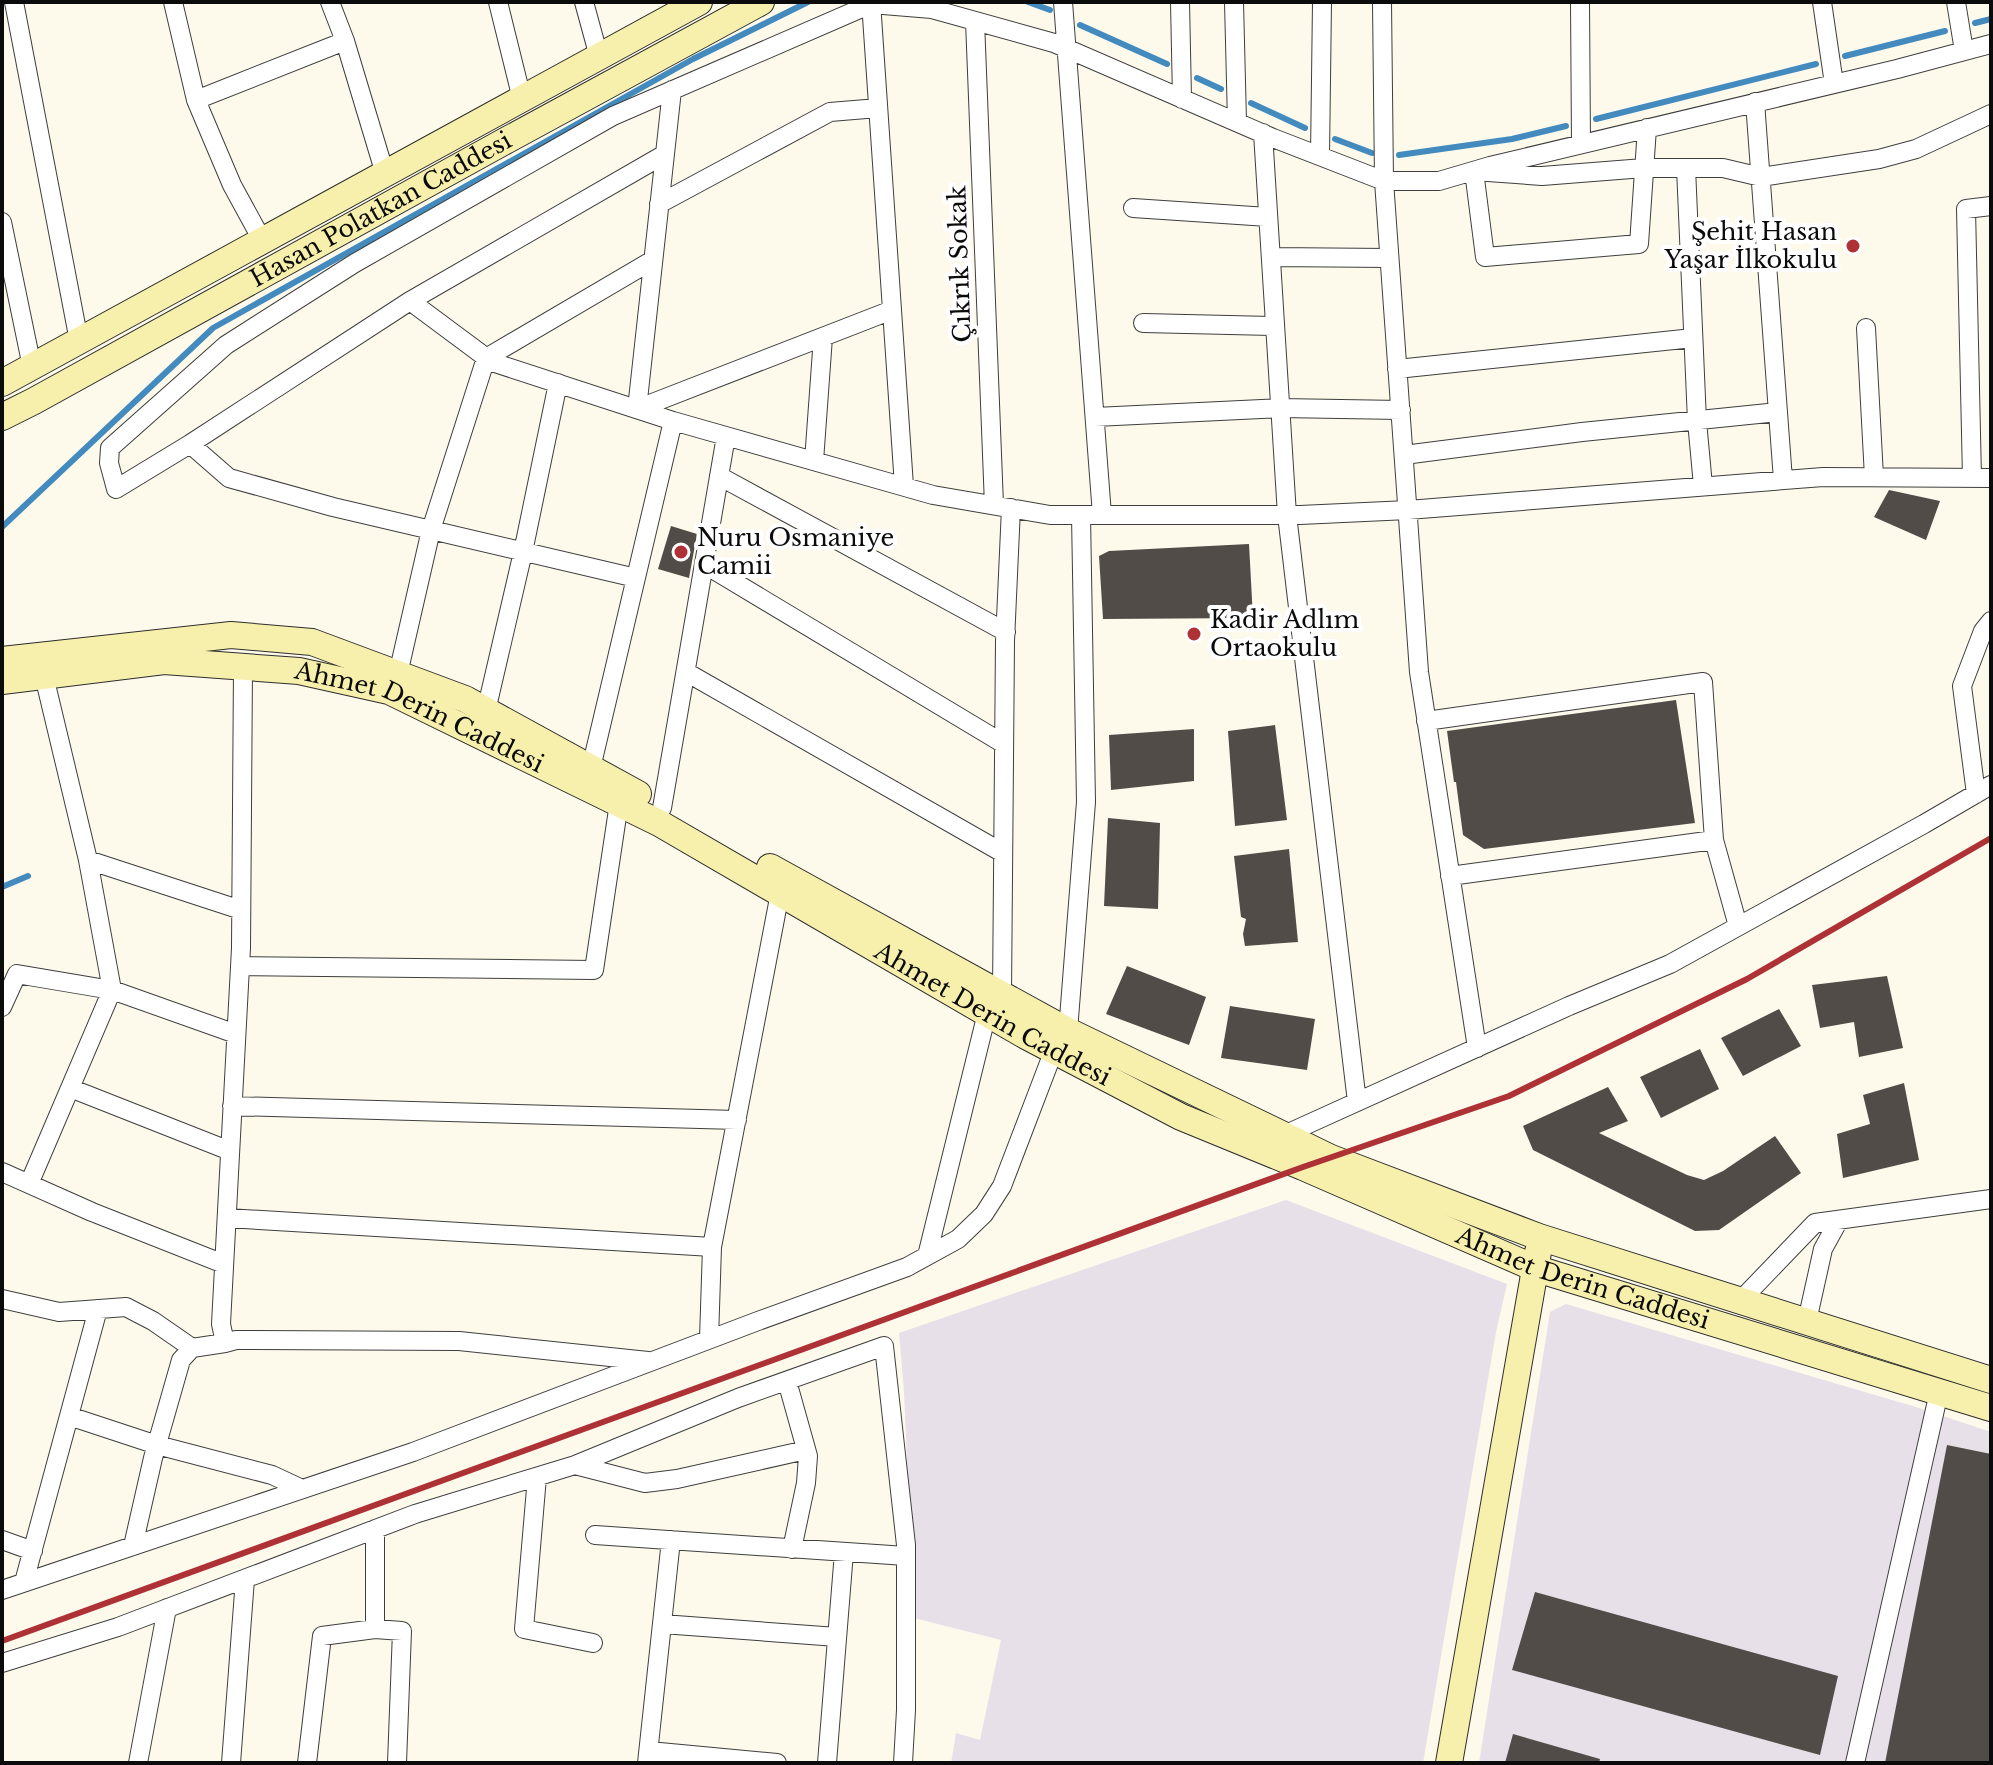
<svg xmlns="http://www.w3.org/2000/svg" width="1993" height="1765" viewBox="0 0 1993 1765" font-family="'Libre Baskerville',serif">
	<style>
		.industrial { fill: #e8e0e9 }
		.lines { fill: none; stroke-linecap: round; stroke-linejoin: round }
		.stream { stroke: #438bbf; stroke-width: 6 }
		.building { fill: #524c48 }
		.street-casing { stroke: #3e3e3e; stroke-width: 20 }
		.secondary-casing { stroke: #2d2d2d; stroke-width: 28 }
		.street { stroke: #fff; stroke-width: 18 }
		.secondary { stroke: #f7f0ac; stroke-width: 26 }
		.rail { stroke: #ad3135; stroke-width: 6 }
		.poi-dot { fill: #ad3135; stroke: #fff; stroke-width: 3 }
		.labels { text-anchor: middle; stroke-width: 8; stroke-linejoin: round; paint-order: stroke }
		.street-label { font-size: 24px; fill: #0b0b0b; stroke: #fff }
		.poi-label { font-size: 24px; fill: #0b0b0b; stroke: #fff; text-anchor: start }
	</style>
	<rect width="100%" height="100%" fill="#fdfaeb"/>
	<path class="industrial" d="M 1286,1200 L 1507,1284 L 1496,1332 L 1423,1763 L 951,1763 L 956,1733 L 980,1740 L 1001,1640 L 914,1618 L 904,1392 L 899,1333 Z
		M 1566,1304 L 1916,1407 L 1991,1432 L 1991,1763 L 1479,1763 L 1550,1312 Z"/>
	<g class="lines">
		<path class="stream" d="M 1028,2 L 1050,10
			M 1975,23 L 1991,19
			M 1080,25 L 1167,64
			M 1845,56 L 1945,31
			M 1197,78 L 1221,89
			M 1251,103 L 1305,128
			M 1596,119 L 1816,64
			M 1335,139 L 1372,153
			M 1399,155 L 1512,139 L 1566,126
			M 2,527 L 213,328 L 693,59 L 808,2
			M 2,887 L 28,876"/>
	</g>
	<path class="building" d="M 1889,490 L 1940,501 L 1926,540 L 1874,517 Z
		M 671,526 L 697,534 L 689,578 L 658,569 Z
		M 1249,544 L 1253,618 L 1103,619 L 1099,556 L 1109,551 Z
		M 1676,700 L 1695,823 L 1484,849 L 1463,835 L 1456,782 L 1454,782 L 1447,731 Z
		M 1275,725 L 1287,820 L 1235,826 L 1228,731 Z
		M 1194,729 L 1194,781 L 1111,790 L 1109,735 Z
		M 1108,818 L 1160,823 L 1158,909 L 1104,906 Z
		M 1289,849 L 1298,942 L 1245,946 L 1243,934 L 1246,919 L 1241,917 L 1234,856 Z
		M 1127,966 L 1206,997 L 1189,1045 L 1106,1014 Z
		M 1887,976 L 1903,1048 L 1859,1057 L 1854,1022 L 1820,1028 L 1812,985 Z
		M 1230,1006 L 1315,1019 L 1307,1070 L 1221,1058 Z
		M 1779,1009 L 1801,1046 L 1743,1076 L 1721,1038 Z
		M 1700,1049 L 1719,1089 L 1661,1118 L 1640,1077 Z
		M 1904,1083 L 1919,1160 L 1843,1178 L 1837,1134 L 1870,1124 L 1863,1095 Z
		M 1608,1087 L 1628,1121 L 1599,1133 L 1687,1175 L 1704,1180 L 1723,1171 L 1775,1136 L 1801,1173 L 1719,1230 L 1695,1231 L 1533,1150 L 1523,1126 Z
		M 1947,1445 L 1991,1454 L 1991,1763 L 1885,1763 Z
		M 1535,1592 L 1838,1676 L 1820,1755 L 1512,1670 Z
		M 1513,1734 L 1600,1759 L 1599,1763 L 1505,1763 Z"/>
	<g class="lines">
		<g class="street-casing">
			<path id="street" d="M 14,2 L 79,341
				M 173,2 L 196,100 L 232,185 L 262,240
				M 330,2 L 345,41 L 385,174
				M 498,2 L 522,99
				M 584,2 L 599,57
				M 871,2 L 904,486
				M 1063,2 L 1102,515
				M 1180,2 L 1182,99
				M 1234,2 L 1237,122
				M 1382,2 L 1384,181 L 1419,672 L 1477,1048
				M 1580,2 L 1581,144
				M 1822,2 L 1834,84
				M 1956,2 L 1964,51
				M 975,21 L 994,505
				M 672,90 L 637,409 L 892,310
				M 196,100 L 345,41
				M 1755,102 L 1783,480
				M 1647,128 L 1639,244 L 1485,257 L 1474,171 L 1542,176 L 1644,168 L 1723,168 L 1761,177 L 1879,159 L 1916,149 L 1991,114
				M 1263,133 L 1287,515 L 1357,1102
				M 665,154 L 410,301 L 190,444 L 116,489 L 109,463 L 110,448 L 226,345 L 355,263 L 613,116 L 871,4 L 932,9 L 1054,43 L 1273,138 L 1384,181 L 1439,181 L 1490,166 L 1897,69 L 1991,44
				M 1320,156 L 1322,2
				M 1686,168 L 1697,421 L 1703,486
				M 659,204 L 830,112 L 878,108
				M 1133,208 L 1268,217
				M 2,222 L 32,367
				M 1271,257 L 1389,258
				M 410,301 L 492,362 L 673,421 L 933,495 L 1050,515 L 1300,515 L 1408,510 L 1823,477 L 1991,478
				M 1143,323 L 1275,326
				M 1866,328 L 1874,477
				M 1397,369 L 1693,338
				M 1095,417 L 1280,408 L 1401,410
				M 190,444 L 229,478 L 333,507 L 636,578
				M 1404,455 L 1582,432 L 1778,412
				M 814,461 L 823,337
				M 719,476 L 1006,632
				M 1972,478 L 1966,209 L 1991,206
				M 704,564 L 1004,744
				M 243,667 L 241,948 L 221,1324 L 225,1343 L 236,1340 L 459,1341 L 648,1361
				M 686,672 L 1003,853
				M 398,674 L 431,530 L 486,358 L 653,260
				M 44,676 L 88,860 L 112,990 L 236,1034
				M 486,711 L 523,552 L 558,383
				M 1426,721 L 1703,682 L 1714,840 L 1738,926
				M 591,768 L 673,421
				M 1976,794 L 1962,686 L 1983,631 L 1991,621
				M 662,808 L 726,436
				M 88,860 L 241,910
				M 1450,876 L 1714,840
				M 240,966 L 594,970 L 619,803
				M 1002,995 L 1005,641 L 1011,508
				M 2,1007 L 17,974 L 112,990 L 29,1184
				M 70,1088 L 230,1151
				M 232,1106 L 737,1120
				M 1284,1135 L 1569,1006 L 1670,964 L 1924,824 L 1991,785
				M 2,1172 L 92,1212 L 224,1264
				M 227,1218 L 712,1247
				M 927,1256 L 987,1013
				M 2,1299 L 59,1312 L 126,1307 L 153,1321 L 192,1348
				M 1741,1300 L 1815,1223 L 1991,1199
				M 1807,1321 L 1823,1249 L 1839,1220
				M 709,1339 L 712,1247 L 780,893
				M 787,1381 L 808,1456 L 806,1483 L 792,1549
				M 69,1416 L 157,1445 L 272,1475 L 302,1489
				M 575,1465 L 645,1483 L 677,1479 L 806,1450
				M 537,1477 L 524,1629 L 593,1643
				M 375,1529 L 375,1629 L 402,1631 L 397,1763
				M 595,1535 L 906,1556
				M 2,1540 L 33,1551
				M 133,1546 L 153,1458 L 181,1360 L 192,1348 L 225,1343
				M 24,1582 L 98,1309
				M 2,1590 L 413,1452 L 758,1321 L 907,1267 L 958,1239 L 984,1214 L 1002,1186 L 1054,1050 L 1068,1031 L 1086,802 L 1081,515
				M 662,1624 L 837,1637
				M 2,1663 L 118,1627 L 415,1514 L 575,1465 L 738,1398 L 884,1346 L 906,1545 L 906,1710 L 903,1763
				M 649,1751 L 777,1763
				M 138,1763 L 167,1608
				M 231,1763 L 245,1579
				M 307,1763 L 322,1636 L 375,1629
				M 647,1763 L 671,1540
				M 827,1763 L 844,1552
				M 1855,1763 L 1939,1392"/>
		</g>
		<g class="secondary-casing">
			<g id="secondary">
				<path d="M 2,383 L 699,2"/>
				<path id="s1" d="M 2,417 L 34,401 L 507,140 L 761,2"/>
				<path d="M 2,660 L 231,635 L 312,642 L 465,699 L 638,794"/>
				<path id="s2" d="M 2,681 L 164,661 L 299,671 L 389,691 L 659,823 L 1026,1036 L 1181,1117 L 1303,1167 L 1537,1269 L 1991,1408"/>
				<path d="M 770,867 L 1068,1031 L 1331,1158 L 1539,1237 L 1991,1380"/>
				<path d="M 1449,1763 L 1538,1252"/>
			</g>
		</g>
		<use href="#street" class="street"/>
		<use href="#secondary" class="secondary"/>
		<path class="rail" d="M 2,1641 L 1303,1167 L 1509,1096 L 1747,979 L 1991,838"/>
	</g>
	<g class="poi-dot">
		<circle cx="1853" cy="246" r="8"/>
		<circle cx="681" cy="552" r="8"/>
		<circle cx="1194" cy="634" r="8"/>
	</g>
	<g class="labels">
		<g class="street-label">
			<text dy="8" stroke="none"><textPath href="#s1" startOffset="432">Hasan Polatkan Caddesi</textPath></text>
			<text transform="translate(960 264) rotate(-92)" y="8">Çıkrık Sokak</text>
			<text dy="8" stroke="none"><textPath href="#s2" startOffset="428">Ahmet Derin Caddesi</textPath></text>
			<text dy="8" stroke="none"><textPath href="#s2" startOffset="1076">Ahmet Derin Caddesi</textPath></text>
			<text dy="8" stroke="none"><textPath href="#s2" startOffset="1724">Ahmet Derin Caddesi</textPath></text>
		</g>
		<g class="poi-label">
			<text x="1837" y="240" text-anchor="end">Şehit Hasan<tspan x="1837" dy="28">Yaşar İlkokulu</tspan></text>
			<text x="697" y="546">Nuru Osmaniye<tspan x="697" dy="28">Camii</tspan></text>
			<text x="1210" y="628">Kadir Adlım<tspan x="1210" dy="28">Ortaokulu</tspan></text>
		</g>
	</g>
	<rect width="1993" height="1765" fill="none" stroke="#0b0b0b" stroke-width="8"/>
</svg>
